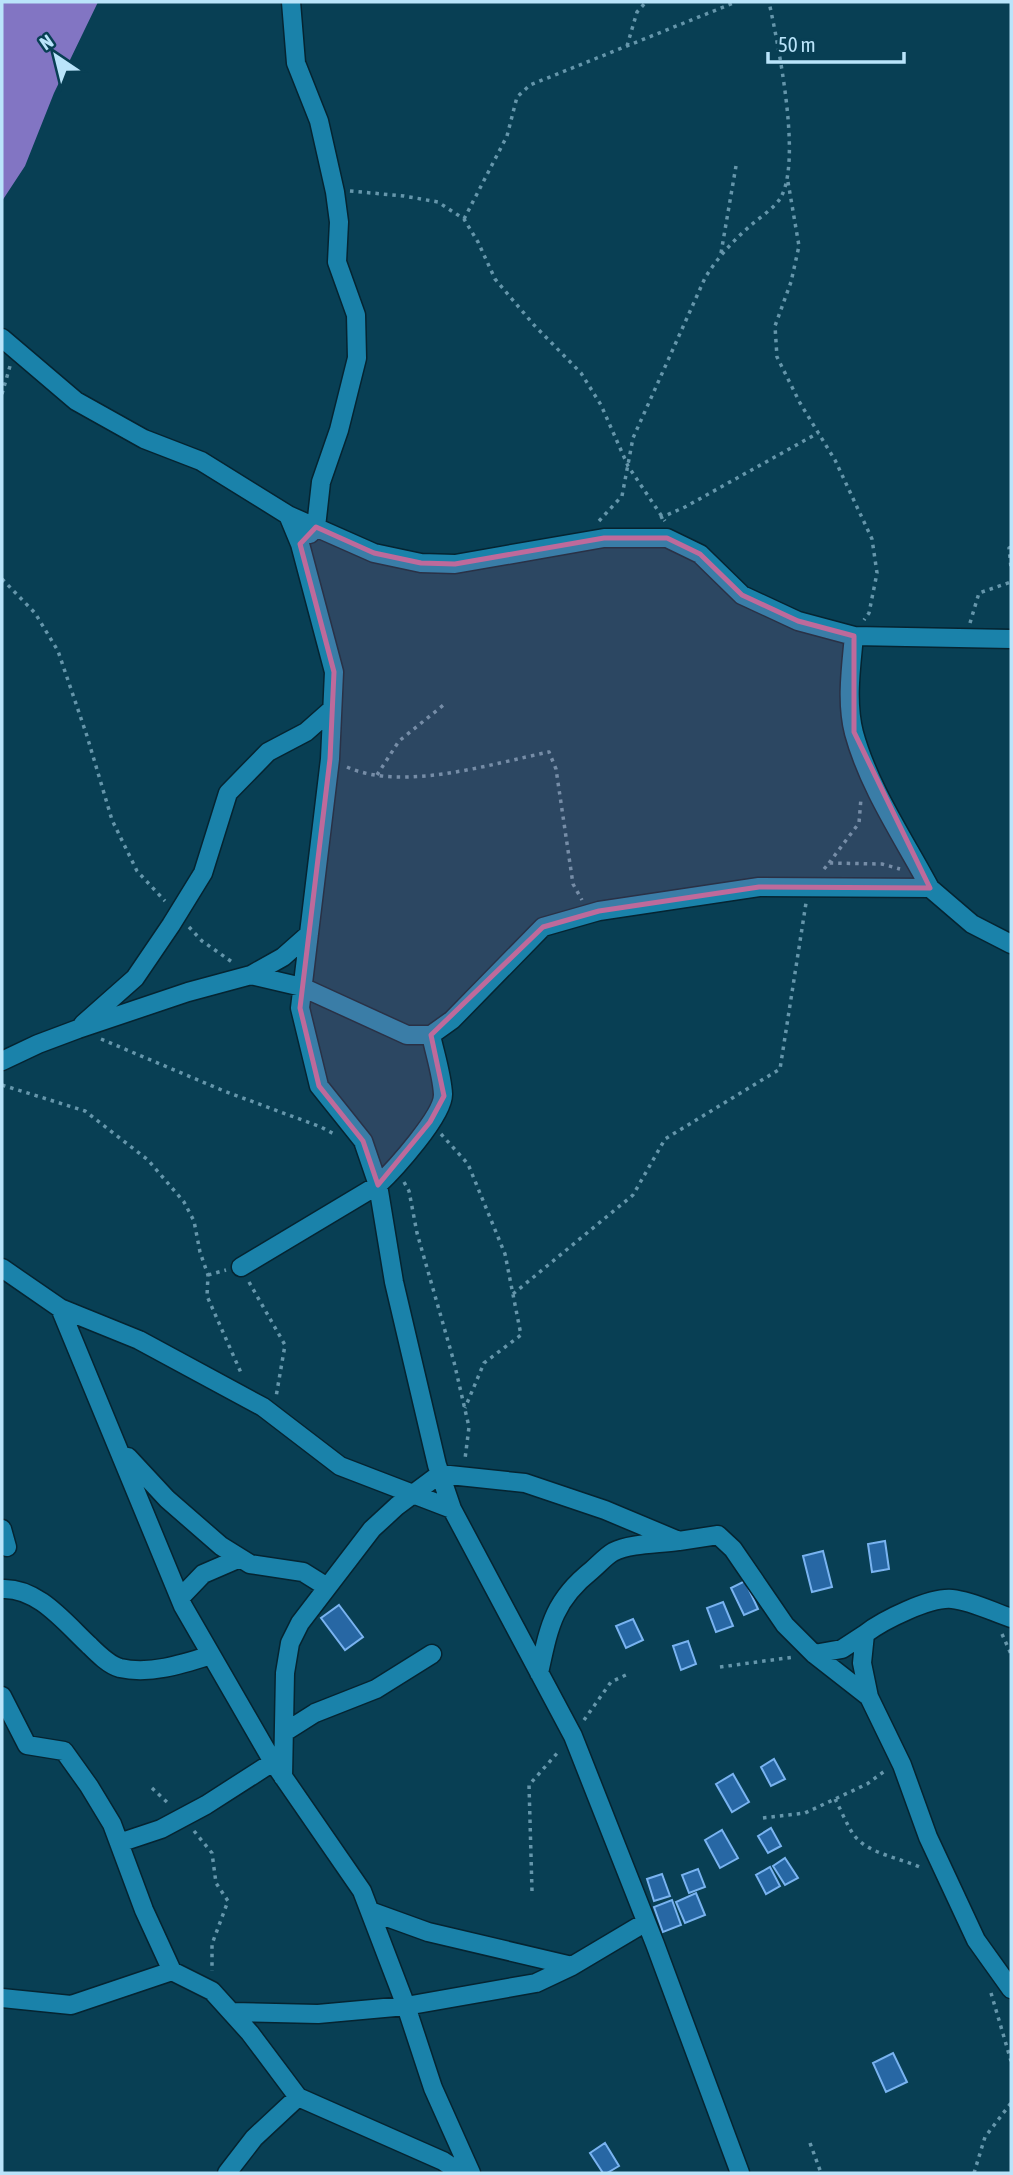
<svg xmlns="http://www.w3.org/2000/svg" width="1013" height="2175" viewBox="0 0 1013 2175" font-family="'Asap Condensed',sans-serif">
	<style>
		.water { fill: #8275c3 }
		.building { fill: #2767a4; stroke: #79b3f0; stroke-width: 2 }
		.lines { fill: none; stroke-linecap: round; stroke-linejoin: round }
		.street-casing { stroke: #052431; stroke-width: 21 }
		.path { stroke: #6596ab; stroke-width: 3.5; stroke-dasharray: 3.5 5; stroke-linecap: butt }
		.street { stroke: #1a82aa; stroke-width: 18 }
		.marked { fill: #be6a9b; fill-opacity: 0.2; stroke: #be6a9b; stroke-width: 5; stroke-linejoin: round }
	</style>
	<rect width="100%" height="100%" fill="#083f54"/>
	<path class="water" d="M 2,2 L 98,2 L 54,93 L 25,166 L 2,201 Z"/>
	<path class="building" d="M 885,1541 L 889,1569 L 872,1572 L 868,1544 Z
		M 823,1551 L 832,1587 L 812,1592 L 803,1556 Z
		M 745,1581 L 758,1609 L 744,1615 L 731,1588 Z
		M 723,1602 L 733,1626 L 716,1632 L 707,1608 Z
		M 339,1605 L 363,1637 L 345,1650 L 321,1618 Z
		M 633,1619 L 643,1640 L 626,1648 L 616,1626 Z
		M 688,1641 L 696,1664 L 681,1670 L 673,1646 Z
		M 774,1759 L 785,1779 L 771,1786 L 761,1767 Z
		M 733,1774 L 749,1802 L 732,1812 L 716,1784 Z
		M 771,1828 L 781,1846 L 768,1853 L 758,1836 Z
		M 722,1830 L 738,1858 L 720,1868 L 705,1840 Z
		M 785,1858 L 798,1878 L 785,1885 L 773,1866 Z
		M 770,1867 L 780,1886 L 766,1894 L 756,1875 Z
		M 698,1869 L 705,1887 L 689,1893 L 682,1875 Z
		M 662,1874 L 670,1896 L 654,1901 L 647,1879 Z
		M 696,1893 L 705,1915 L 685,1923 L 676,1902 Z
		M 672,1900 L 681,1925 L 663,1932 L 654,1907 Z
		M 893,2053 L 907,2082 L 886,2092 L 873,2063 Z
		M 605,2143 L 619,2166 L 607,2173 L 603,2173 L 590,2153 Z"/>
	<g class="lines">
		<g class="street-casing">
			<path id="street" d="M 291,2 L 296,63 L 319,121 L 335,192 L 339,222 L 337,262 L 356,315 L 357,358 L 339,430 L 321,482 L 316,527 L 310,534
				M 2,338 L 76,401 L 144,439 L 201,461 L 288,515 L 300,544 L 334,672 L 330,759 L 300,1008 L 319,1086 L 363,1141 L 378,1185 L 394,1282 L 437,1465 L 452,1509 L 573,1736 L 655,1944 L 740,2173
				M 288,515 L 374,553 L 421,563 L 455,564 L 604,538 L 667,538 L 700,554 L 742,595 L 798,621 L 854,636
				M 930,888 C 904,839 869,788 854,733 C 846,702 851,668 854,636 L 1011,639
				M 251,975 L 283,957 L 309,934
				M 83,1024 L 135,978 L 171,925 L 203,873 L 228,793 L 268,752 L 306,732 L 332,709
				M 2,1061 L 38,1044 L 78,1029 L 188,992 L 251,975 L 302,987 L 407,1035 L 431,1035 L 452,1020 L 543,927 L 599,911 L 759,887 L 930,888 L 972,924 L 1011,944
				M 241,1267 L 378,1185 C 394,1170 444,1115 443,1094 C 442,1075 435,1054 431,1035
				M 2,1268 L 60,1308 L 139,1340 L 263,1407 L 340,1466 L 452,1509
				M 60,1308 L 183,1606 L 273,1762 L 362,1891 L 406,2006 L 318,2014 L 231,2012
				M 128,1457 L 167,1499 L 221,1546 L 250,1564 L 303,1572 L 327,1587
				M 2,1529 L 7,1547
				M 2,1589 C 38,1587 66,1624 90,1646 C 98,1654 109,1665 120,1668 C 150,1675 183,1664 211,1655
				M 180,1598 L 203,1574 L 240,1558
				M 814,1654 L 842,1649 L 865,1634
				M 539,1673 C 549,1627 553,1601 592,1570 C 599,1564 606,1556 613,1552 C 631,1543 658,1544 678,1541
				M 2,1696 L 27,1745 L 64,1751 L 89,1786 L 112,1824 L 144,1910 L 172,1971
				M 869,1697 L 862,1663 L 865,1634 C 883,1620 930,1597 952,1599 C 972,1601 993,1612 1011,1618
				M 285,1732 L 315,1713 L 376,1689 L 432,1654
				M 283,1777 L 285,1673 L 290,1643 L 300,1623 L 372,1529 L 397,1506 L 440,1474 L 525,1483 L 605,1510 L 679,1541 L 718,1535 L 733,1549 L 785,1625 L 814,1654 L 869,1697 L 902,1765 L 928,1837 L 976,1940 L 1011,1989
				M 119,1843 L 161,1829 L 206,1805 L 273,1762
				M 370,1911 L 428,1932 L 572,1966 L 646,1922
				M 2,1998 L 71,2005 L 172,1971 L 212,1991 L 250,2033 L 298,2097 L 443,2161 L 461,2173
				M 227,2173 L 254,2138 L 298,2097
				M 471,2173 L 433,2088 L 406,2006 L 536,1983 L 572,1966"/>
		</g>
		<path class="path" d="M 627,46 L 637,12 L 646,2
			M 788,182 L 799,246 L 791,282 L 775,326 L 777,357 L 800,403 L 835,460 L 872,539 L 877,573 L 869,613 L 864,620
			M 350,191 L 404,196 L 438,202 L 464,219 L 478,242 L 495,279 L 534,325 L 581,373 L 601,405 L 628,466 L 665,521
			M 464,219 L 507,136 L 517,97 L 530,85 L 736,2
			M 721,253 L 736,166
			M 2,394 L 10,366
			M 660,518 L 685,507 L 818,433
			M 599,521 L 622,496 L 633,438 L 705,278 C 717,258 733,241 750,226 C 760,217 775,208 781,197 C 802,159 778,44 769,2
			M 1011,547 L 1009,548 L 1011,568
			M 2,579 L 35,613 L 58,651 L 87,736 L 112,820 L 137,871 L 165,901
			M 970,623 L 979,593 L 1011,582
			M 347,767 C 403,792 490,764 549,752 L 556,769 L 573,884 L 582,900
			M 377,775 L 399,741 L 446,703
			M 829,863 L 859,823 L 861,798
			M 824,869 L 829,863 L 882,864 L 900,869
			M 189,927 L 202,941 L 232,962
			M 101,1039 L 224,1091 L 321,1127 L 334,1134
			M 2,1085 L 85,1111 L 148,1160 L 184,1202 L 194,1221 L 200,1252 L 208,1275 L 207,1296 L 242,1375
			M 441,1134 L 468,1164 L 505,1254 L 521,1335 L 484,1363 L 465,1408
			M 404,1182 L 409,1191 L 417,1233 L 454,1362 L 469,1427 L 465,1459
			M 208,1275 L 226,1270
			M 249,1282 L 285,1345 L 276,1397
			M 513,1294 L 633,1195 L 665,1139 L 780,1069 L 806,903
			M 1002,1634 L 1011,1654
			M 720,1667 L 794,1657
			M 584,1720 L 611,1682 L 630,1673
			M 152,1788 L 170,1805
			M 835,1799 C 841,1810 846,1823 853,1834 C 867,1854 901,1858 922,1868
			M 763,1818 L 805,1813 L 867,1784 L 886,1770
			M 194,1831 L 212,1853 L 216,1883 L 228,1901 L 212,1944 L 212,1971
			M 532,1891 L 529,1785 L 560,1750
			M 991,1993 L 1011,2061
			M 810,2143 L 821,2173
			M 974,2173 L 985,2137 L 1011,2103"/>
		<use href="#street" class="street"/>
	</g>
	<path class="marked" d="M 316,527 L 374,553 L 421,563 L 455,564 L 604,538 L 667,538 L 700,554 L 742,595 L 798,621 L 854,636 L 854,732 L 930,888 L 759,887 L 599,911 L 543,927 L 431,1035 L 444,1096 L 430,1122 L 378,1185 L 363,1141 L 319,1086 L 300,1008 L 330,759 L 334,672 L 300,544 Z"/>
	<rect width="1013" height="2175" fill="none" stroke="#b9e4fa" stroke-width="7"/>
	<g transform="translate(56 56) rotate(325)" stroke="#083f54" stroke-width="5" paint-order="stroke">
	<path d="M0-5L12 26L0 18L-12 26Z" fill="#b9e4fa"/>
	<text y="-10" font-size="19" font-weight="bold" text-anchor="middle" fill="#b9e4fa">N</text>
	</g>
	<path d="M768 52v10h136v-10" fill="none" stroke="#b9e4fa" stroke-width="3.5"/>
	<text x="778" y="52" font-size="21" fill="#b9e4fa" stroke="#083f54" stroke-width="5" paint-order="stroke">50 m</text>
</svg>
